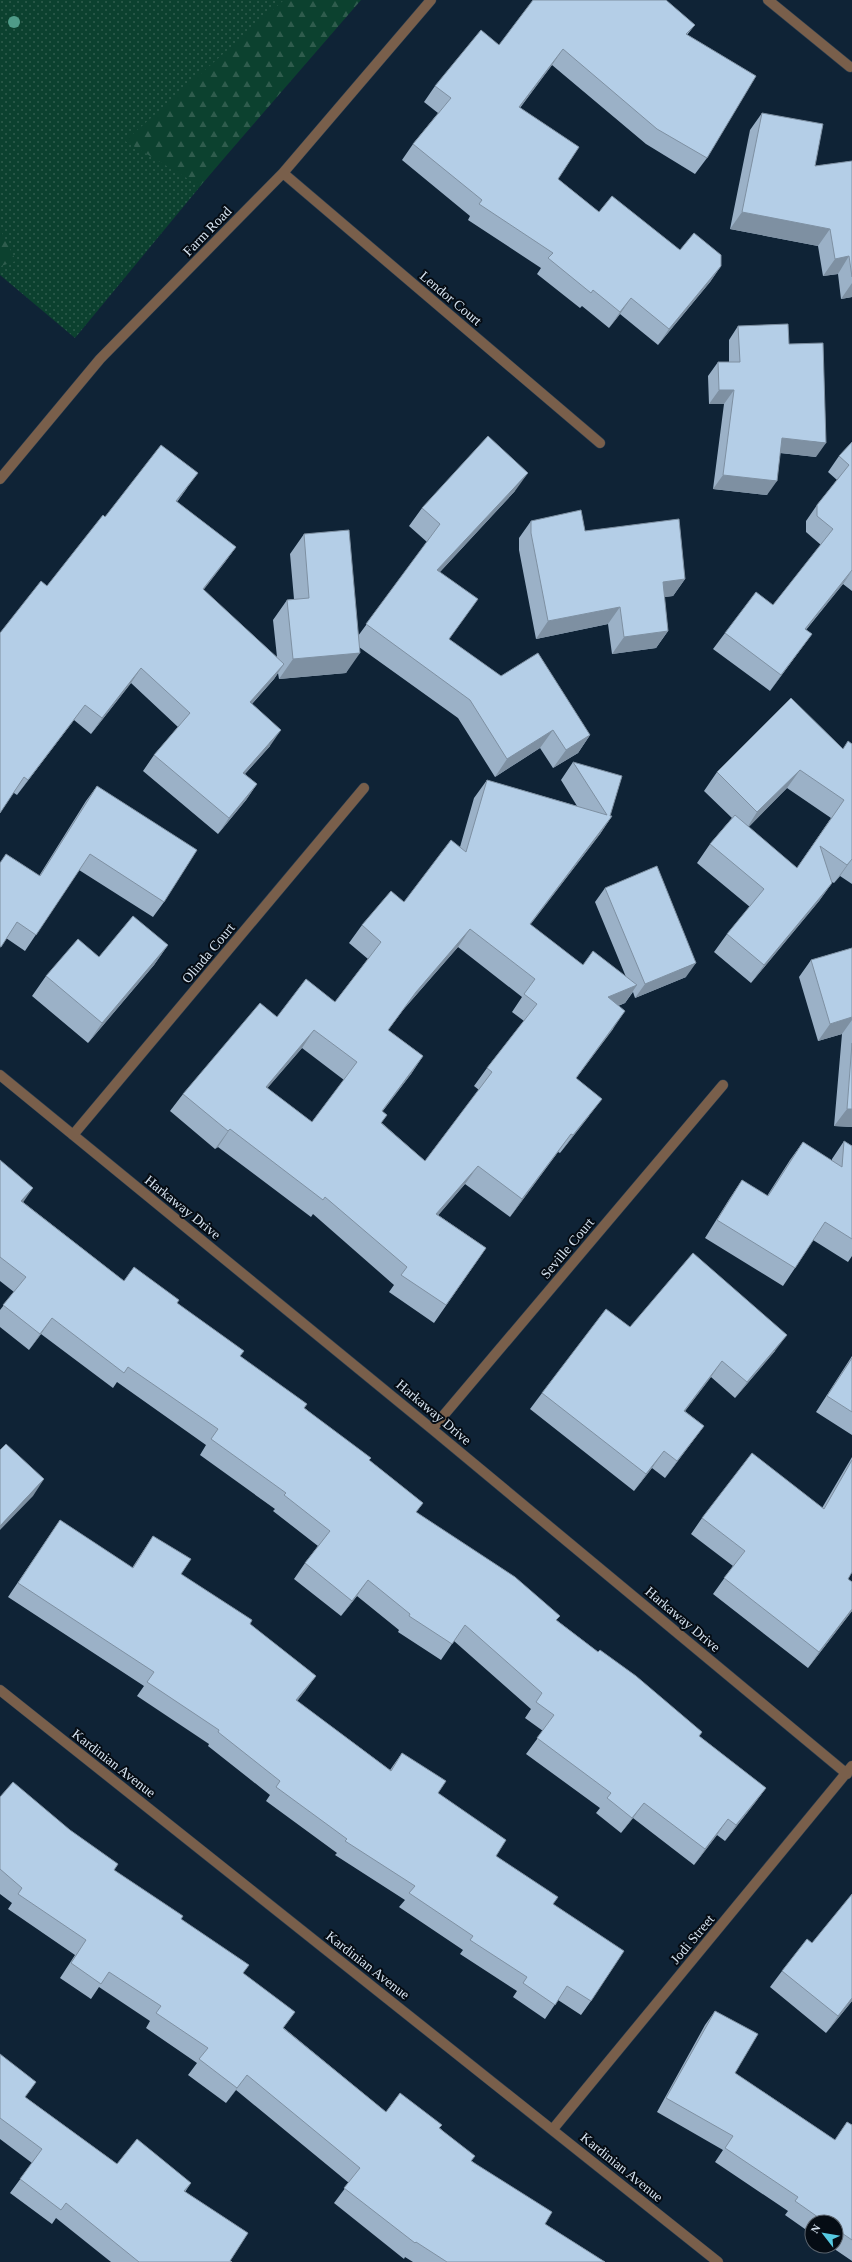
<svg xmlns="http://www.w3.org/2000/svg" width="852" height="2262" viewBox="0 0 852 2262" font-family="Georgia,serif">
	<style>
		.grass { fill: url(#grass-dots) }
		.forest { fill: url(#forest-firs) }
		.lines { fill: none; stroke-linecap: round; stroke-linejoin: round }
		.minor-casing { stroke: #2b3e50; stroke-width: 11 }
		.minor { stroke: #795f4b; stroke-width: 10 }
		.tree { fill: #4f9b88 }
		.wall { fill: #9bb1c7; fill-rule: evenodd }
		.shaded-wall { fill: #7e90a2 }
		.building { fill: #b4cee7; stroke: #7e90a2; fill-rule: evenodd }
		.labels { text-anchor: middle; stroke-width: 4; stroke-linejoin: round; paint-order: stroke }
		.street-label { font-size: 14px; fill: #d6e3f0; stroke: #050c14 }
	</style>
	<defs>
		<pattern id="grass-dots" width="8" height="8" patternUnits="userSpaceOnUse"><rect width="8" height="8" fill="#0c412f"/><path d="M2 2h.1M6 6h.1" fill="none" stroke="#2f5c4d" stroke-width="1.8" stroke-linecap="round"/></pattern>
		<pattern id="forest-firs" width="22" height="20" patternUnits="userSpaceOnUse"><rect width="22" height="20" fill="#0c412f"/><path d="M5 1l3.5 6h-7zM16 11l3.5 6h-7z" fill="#2f5c4d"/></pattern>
	</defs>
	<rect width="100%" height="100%" fill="#0f2336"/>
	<path class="grass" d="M 0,0 L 354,0 L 75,338 L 0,275 Z"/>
	<path class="forest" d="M 284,0 L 361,0 L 200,186 L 125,141 Z
		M 0,229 L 16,261 L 1,266 L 0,266 Z"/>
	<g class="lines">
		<g class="minor-casing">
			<path id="minor" d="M 768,0 L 850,67
				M 283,173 L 600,443
				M 0,479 L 100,359 L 283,173 L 431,0
				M 0,1075 L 432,1429 L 847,1774
				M 73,1135 L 364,788
				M 432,1429 L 723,1085
				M 0,1690 L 718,2262
				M 553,2129 L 852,1766"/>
		</g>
		<use href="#minor" class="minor"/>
	</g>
	<circle class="tree" cx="14" cy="22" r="6"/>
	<path class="wall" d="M 695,25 L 687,35 L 707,158 L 695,174 L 646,144 L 552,65 L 520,108 L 558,179 L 599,212 L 680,250 L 721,266 L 710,282 L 658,345 L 620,314 L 609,328 L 582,306 L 580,308 L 537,274 L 541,268 L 468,220 L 470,216 L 402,160 L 413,144 L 438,113 L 424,102 L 435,86 L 499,45 Z
		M 762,113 L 815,166 L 852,161 L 852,297 L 841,299 L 838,274 L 823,276 L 818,246 L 730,229 L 750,130 Z
		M 738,326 L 789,344 L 816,457 L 780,453 L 767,495 L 713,489 L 724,404 L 709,404 L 708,376 L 718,362 L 729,362 L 729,340 Z
		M 852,442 L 852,591 L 843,584 L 806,630 L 812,634 L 770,691 L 713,649 L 725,633 L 773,605 L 821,545 L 806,532 L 806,521 L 817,505 L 837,480 L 828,472 L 839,456 Z
		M 187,488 L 177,502 L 236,547 L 225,562 L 203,590 L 277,657 L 273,620 L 287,600 L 294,599 L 290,554 L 304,534 L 358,636 L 427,542 L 409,526 L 422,508 L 515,491 L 440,572 L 449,640 L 501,676 L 590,735 L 578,753 L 553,768 L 540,748 L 495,777 L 458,718 L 359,647 L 346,673 L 279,679 L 278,673 L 274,679 L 252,704 L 270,746 L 245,774 L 257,784 L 246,800 L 218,834 L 143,771 L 154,755 L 178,727 L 131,683 L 91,734 L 74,720 L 17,795 L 14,793 L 47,586 L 105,517 Z
		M 531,521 L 585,531 L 685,579 L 673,596 L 664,597 L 668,631 L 656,648 L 612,654 L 608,624 L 536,639 L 519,550 L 519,538 Z
		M 852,744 L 852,884 L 840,876 L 834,883 L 832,882 L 832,883 L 819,901 L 751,983 L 714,952 L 727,934 L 750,907 L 697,863 L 710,844 L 732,818 L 704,791 L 717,772 L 843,749 ZM 787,788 L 831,818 L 797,868 L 748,827 Z
		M 573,762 L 610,816 L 612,816 L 600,834 L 530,925 L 583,965 L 626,977 L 595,902 L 605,888 L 686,977 L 635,998 L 633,992 L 625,1003 L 618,1006 L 613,1029 L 576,1078 L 589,1116 L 560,1153 L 558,1152 L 510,1217 L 465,1184 L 438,1215 L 486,1248 L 434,1323 L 389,1292 L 394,1285 L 313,1214 L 311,1217 L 218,1147 L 215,1149 L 170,1111 L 183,1094 L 277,1017 L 335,1002 L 368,959 L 349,943 L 362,925 L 404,902 L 460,847 L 474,798 L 487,780 L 577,806 L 561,780 ZM 458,947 L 522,997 L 512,1012 L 524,1021 L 487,1068 L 474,1086 L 479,1090 L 425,1161 L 382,1123 L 382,1112 L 411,1074 L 423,1056 L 388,1030 L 403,1010 ZM 302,1048 L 344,1080 L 312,1122 L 267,1088 Z
		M 97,786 L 164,902 L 153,917 L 79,870 L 25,951 L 6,938 L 0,948 L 0,862 L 39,876 L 86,801 Z
		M 168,945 L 154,965 L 88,1043 L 32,996 L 46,976 L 99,957 Z
		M 852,948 L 852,1127 L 834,1126 L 842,1034 L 818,1041 L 799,977 L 811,960 Z
		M 844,1141 L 852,1146 L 852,1256 L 848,1262 L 813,1240 L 795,1268 L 783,1286 L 705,1238 L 730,1198 L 742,1180 L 767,1196 L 790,1160 L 803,1142 L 832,1161 L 832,1159 Z
		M 0,1160 L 23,1202 L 124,1281 L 177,1303 L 240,1356 L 369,1460 L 423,1503 L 416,1512 L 702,1732 L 699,1736 L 766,1788 L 754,1804 L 725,1841 L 717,1835 L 694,1865 L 633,1818 L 621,1833 L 596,1813 L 600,1808 L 526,1754 L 543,1731 L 525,1718 L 531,1709 L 454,1641 L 441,1660 L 398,1632 L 399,1630 L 357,1596 L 341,1616 L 294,1579 L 305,1563 L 318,1546 L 273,1511 L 275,1509 L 200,1455 L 206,1445 L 117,1382 L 113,1388 L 41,1334 L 29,1350 L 0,1327 L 0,1310 L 14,1292 L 0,1281 Z
		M 630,1327 L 775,1351 L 735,1398 L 711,1377 L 685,1411 L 704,1426 L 665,1478 L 652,1468 L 634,1491 L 530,1409 L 542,1393 Z
		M 852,1356 L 852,1435 L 816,1412 Z
		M 852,1457 L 852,1572 L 848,1579 L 852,1582 L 852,1611 L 808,1668 L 713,1594 L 733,1566 L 691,1534 L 702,1518 L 822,1508 Z
		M 60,1520 L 132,1568 L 153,1536 L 181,1574 L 250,1624 L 316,1676 L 297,1701 L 390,1770 L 402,1753 L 438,1793 L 496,1856 L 553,1904 L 591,2001 L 581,2015 L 558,2000 L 545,2019 L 513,1997 L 517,1991 L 460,1954 L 463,1950 L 399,1907 L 405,1900 L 335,1855 L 337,1853 L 266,1801 L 270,1795 L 208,1746 L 209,1744 L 137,1696 L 144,1686 L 8,1597 Z
		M 0,1797 L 114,1870 L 181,1919 L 243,1973 L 284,2028 L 386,2112 L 440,2128 L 472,2161 L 545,2224 L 605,2262 L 413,2262 L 405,2257 L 404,2259 L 334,2203 L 349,2183 L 236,2090 L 226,2103 L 188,2075 L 197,2063 L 146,2028 L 150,2021 L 99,1987 L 91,1999 L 60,1978 L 75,1955 L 8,1909 L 12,1903 L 0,1894 Z
		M 782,1971 L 852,2001 L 826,2033 L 770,1987 Z
		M 715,2011 L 735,2073 L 835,2140 L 847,2122 L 852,2125 L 852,2261 L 830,2246 L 836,2246 L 836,2222 L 812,2222 L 812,2234 L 785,2215 L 788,2211 L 715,2162 L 723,2150 L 657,2112 L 705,2025 Z
		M 0,2054 L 25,2097 L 117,2164 L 191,2183 L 185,2192 L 230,2261 L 232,2262 L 111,2262 L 56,2218 L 52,2224 L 10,2193 L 32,2163 L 0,2139 Z"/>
	<path class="shaded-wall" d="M 563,49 L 552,65 L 508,123 L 519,107 Z
		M 742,212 L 830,229 L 818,246 L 730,229 Z
		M 849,256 L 838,274 L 823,276 L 835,259 Z
		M 721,266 L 710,282 L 658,345 L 669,329 Z
		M 852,283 L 852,297 L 841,299 Z
		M 631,298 L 620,314 L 609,328 L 620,312 Z
		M 719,390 L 734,390 L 724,404 L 709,404 Z
		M 782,438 L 826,443 L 816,457 L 772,452 Z
		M 198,473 L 187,488 L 165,517 L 176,501 Z
		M 528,473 L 515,491 L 425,588 L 437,570 Z
		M 723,475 L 777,481 L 767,495 L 713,489 Z
		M 236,547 L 225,562 L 192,605 L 203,589 Z
		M 852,571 L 843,584 L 793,645 L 805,629 Z
		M 685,579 L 673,596 L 650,599 L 663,582 Z
		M 620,607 L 608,624 L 536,639 L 548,621 Z
		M 668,631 L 656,648 L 612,654 L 624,637 Z
		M 812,634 L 800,650 L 770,691 L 781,675 Z
		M 360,653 L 346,673 L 279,679 L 293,659 Z
		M 284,664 L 274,679 L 239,718 L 250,702 Z
		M 141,668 L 131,683 L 91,734 L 102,718 Z
		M 85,705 L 74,720 L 17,795 L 28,780 Z
		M 281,730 L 270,746 L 232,788 L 243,773 Z
		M 553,730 L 540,748 L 495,777 L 507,759 Z
		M 590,735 L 578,753 L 553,768 L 566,750 Z
		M 800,770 L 787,788 L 745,831 L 757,812 Z
		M 257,784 L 246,800 L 218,834 L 229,818 Z
		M 612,816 L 600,834 L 517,942 L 530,924 Z
		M 852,859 L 840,876 L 834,883 L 847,865 Z
		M 832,883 L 819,901 L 751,983 L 764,965 Z
		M 470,929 L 458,947 L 403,1010 L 375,1048 L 416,992 Z
		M 168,945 L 154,965 L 88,1043 L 102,1023 Z
		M 696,963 L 686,977 L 635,998 L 645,984 Z
		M 637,985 L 625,1003 L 595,1015 L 608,997 Z
		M 625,1011 L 613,1029 L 563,1096 L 576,1078 Z
		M 852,1017 L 852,1020 L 842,1034 L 818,1041 L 830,1024 Z
		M 314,1030 L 302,1048 L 253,1105 L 266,1087 Z
		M 423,1056 L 411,1074 L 369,1129 L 382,1111 Z
		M 602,1099 L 589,1116 L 560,1153 L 573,1135 Z
		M 847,1109 L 852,1109 L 852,1127 L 834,1126 Z
		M 230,1129 L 218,1147 L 215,1149 L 228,1131 Z
		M 571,1134 L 558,1152 L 510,1217 L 522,1199 Z
		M 478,1166 L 465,1184 L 424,1232 L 436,1214 Z
		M 33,1188 L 22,1204 L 21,1201 Z
		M 52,1318 L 41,1334 L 29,1350 L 40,1334 Z
		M 787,1335 L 775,1351 L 735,1398 L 747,1382 Z
		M 722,1361 L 711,1377 L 673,1427 L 684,1411 Z
		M 704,1426 L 665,1478 L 677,1461 Z
		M 664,1451 L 652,1468 L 634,1491 L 646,1474 Z
		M 44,1479 L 33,1496 L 0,1530 L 0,1526 Z
		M 368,1580 L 357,1596 L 341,1616 L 352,1601 Z
		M 852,1609 L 852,1611 L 808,1668 L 819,1652 Z
		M 316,1676 L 306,1690 L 287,1714 L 296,1700 Z
		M 766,1788 L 754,1804 L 725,1841 L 736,1825 Z
		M 644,1803 L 633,1818 L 621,1833 L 632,1818 Z
		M 728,1819 L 717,1835 L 694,1865 L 705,1849 Z
		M 852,1998 L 852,2001 L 826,2033 L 838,2016 Z
		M 247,2075 L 236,2090 L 226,2103 L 237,2088 Z"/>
	<path class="building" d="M 533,0 L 666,0 L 695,25 L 686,34 L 756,76 L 707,158 L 657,129 L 563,49 L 519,107 L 579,147 L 558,179 L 599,212 L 612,196 L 680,250 L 694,233 L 721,255 L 721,266 L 669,329 L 631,298 L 620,312 L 593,290 L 591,293 L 548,258 L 553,253 L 479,204 L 482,200 L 413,144 L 451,98 L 435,86 L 481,30 L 499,45 Z
		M 762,113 L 823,124 L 815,166 L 852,161 L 852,277 L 849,256 L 835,259 L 830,229 L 742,212 Z
		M 788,324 L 789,344 L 823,343 L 826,443 L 782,438 L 777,481 L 723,475 L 734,390 L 719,390 L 718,362 L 740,362 L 738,326 Z
		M 488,436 L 528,473 L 437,570 L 478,599 L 449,639 L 501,676 L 538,653 L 590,735 L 566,750 L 553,730 L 507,759 L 470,700 L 366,624 L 440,524 L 422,508 Z
		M 852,442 L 852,570 L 805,629 L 812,634 L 781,675 L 725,633 L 756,592 L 773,605 L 833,529 L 817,516 L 817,505 L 849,465 L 839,456 Z
		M 161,445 L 198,473 L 176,501 L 236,547 L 203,589 L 284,664 L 250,702 L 281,730 L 243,773 L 257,784 L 229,818 L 154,755 L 190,713 L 141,668 L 102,718 L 85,705 L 28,780 L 24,777 L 0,813 L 0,633 L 41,581 L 47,586 L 103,515 L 105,517 Z
		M 581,510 L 585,531 L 679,519 L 685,579 L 663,582 L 668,631 L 624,637 L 620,607 L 548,621 L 531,533 L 531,521 Z
		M 349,530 L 360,653 L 293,659 L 287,600 L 309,598 L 304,534 Z
		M 791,698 L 843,749 L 848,741 L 852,744 L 852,859 L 847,865 L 820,846 L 832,883 L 764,965 L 727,934 L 764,889 L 710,844 L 735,815 L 797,868 L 844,800 L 800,770 L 757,812 L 717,772 Z
		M 573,762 L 622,776 L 610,816 L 612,816 L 530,924 L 583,965 L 593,951 L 637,985 L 608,997 L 625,1011 L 576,1078 L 602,1099 L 573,1135 L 571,1134 L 522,1199 L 478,1166 L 436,1214 L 486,1248 L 446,1305 L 401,1275 L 407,1267 L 325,1197 L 323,1200 L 230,1129 L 228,1131 L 183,1094 L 260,1003 L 277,1017 L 306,979 L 335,1002 L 381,942 L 362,925 L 391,891 L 404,902 L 451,840 L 466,852 L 487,780 L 607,815 ZM 470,929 L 535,979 L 524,994 L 537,1004 L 487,1068 L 492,1072 L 425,1161 L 381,1123 L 387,1115 L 382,1111 L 423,1056 L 388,1030 L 416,992 ZM 314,1030 L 357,1062 L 312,1122 L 266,1087 Z
		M 97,786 L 197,850 L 164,902 L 90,854 L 36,935 L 17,922 L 1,947 L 0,946 L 0,863 L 6,854 L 40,876 Z
		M 657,866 L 696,963 L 645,984 L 605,888 Z
		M 133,916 L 168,945 L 102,1023 L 46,976 L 78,939 L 99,957 Z
		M 852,948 L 852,1017 L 830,1024 L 811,960 Z
		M 852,1043 L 852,1109 L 847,1109 Z
		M 844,1141 L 852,1146 L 852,1239 L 825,1222 L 795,1268 L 717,1220 L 742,1180 L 768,1196 L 803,1142 L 842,1167 Z
		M 0,1160 L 33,1188 L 21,1201 L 124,1281 L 134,1267 L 179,1300 L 177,1303 L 244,1351 L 240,1356 L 307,1404 L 304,1408 L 371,1458 L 369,1460 L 423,1503 L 416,1512 L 515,1577 L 560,1616 L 556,1620 L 598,1652 L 600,1650 L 636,1676 L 702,1732 L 699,1736 L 766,1788 L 736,1825 L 728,1819 L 705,1849 L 644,1803 L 632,1818 L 607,1798 L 611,1793 L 537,1738 L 554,1715 L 536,1702 L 542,1693 L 465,1625 L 452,1644 L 409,1616 L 410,1614 L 368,1580 L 352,1601 L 305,1563 L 330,1531 L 284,1495 L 286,1493 L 211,1439 L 218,1429 L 128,1367 L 124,1373 L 52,1318 L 40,1334 L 3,1305 L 26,1277 L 0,1257 Z
		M 693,1253 L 787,1335 L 747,1382 L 722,1361 L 684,1411 L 704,1426 L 677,1461 L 664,1451 L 646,1474 L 542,1393 L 606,1309 L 630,1327 Z
		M 852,1358 L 852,1412 L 827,1396 Z
		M 6,1444 L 44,1479 L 0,1526 L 0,1450 Z
		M 752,1453 L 824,1509 L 852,1460 L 852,1572 L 848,1579 L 852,1582 L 852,1609 L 819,1652 L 724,1578 L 745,1551 L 702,1518 Z
		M 60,1520 L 133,1568 L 153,1536 L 191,1559 L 181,1574 L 252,1620 L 250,1624 L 316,1676 L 296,1700 L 391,1771 L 402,1753 L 446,1781 L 438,1793 L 506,1840 L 496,1856 L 558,1897 L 553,1904 L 624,1951 L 591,2001 L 567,1986 L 555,2005 L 523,1983 L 527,1977 L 470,1940 L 473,1936 L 409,1893 L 415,1886 L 345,1841 L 347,1839 L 276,1787 L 280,1781 L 218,1732 L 219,1730 L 147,1682 L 154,1672 L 18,1583 Z
		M 13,1782 L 70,1830 L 118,1864 L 114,1870 L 183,1916 L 181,1919 L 249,1965 L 243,1973 L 295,2012 L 283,2028 L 386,2112 L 400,2093 L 442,2125 L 439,2128 L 475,2156 L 471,2161 L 552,2212 L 545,2224 L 605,2262 L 447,2262 L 416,2242 L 415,2243 L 344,2188 L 360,2168 L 247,2075 L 237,2088 L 199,2059 L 208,2048 L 156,2013 L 161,2006 L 109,1972 L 101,1984 L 71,1963 L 86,1940 L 18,1894 L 22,1888 L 0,1869 L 0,1797 Z
		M 852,1894 L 852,1998 L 838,2016 L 782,1971 L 807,1939 L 812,1943 Z
		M 715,2011 L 758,2034 L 735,2073 L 835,2140 L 847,2122 L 852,2125 L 852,2240 L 836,2229 L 836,2222 L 825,2222 L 795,2201 L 798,2197 L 725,2148 L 733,2136 L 666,2098 Z
		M 0,2054 L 36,2082 L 25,2097 L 117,2164 L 137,2139 L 191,2183 L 184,2191 L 248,2233 L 230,2261 L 232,2262 L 139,2262 L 66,2203 L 61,2210 L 20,2179 L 42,2149 L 0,2118 Z"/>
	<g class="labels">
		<g class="street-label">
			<text transform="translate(207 231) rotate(-46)" y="5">Farm Road</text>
			<text transform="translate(451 298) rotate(40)" y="5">Lendor Court</text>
			<text transform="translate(208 953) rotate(-50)" y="5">Olinda Court</text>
			<text transform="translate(183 1207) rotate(39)" y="5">Harkaway Drive</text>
			<text transform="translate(567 1248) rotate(-50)" y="5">Seville Court</text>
			<text transform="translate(434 1412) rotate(40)" y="5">Harkaway Drive</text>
			<text transform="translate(683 1619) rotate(40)" y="5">Harkaway Drive</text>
			<text transform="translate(114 1763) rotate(38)" y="5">Kardinian Avenue</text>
			<text transform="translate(692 1939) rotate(-50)" y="5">Jodi Street</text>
			<text transform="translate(368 1965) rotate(38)" y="5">Kardinian Avenue</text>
			<text transform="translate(622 2167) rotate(39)" y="5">Kardinian Avenue</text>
		</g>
	</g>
	<g transform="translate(824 2234) rotate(301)"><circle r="19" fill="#050c14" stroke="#59626c"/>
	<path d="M0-3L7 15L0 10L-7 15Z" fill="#56c9e1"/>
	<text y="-6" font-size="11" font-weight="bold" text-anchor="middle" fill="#d6e3f0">N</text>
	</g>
</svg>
